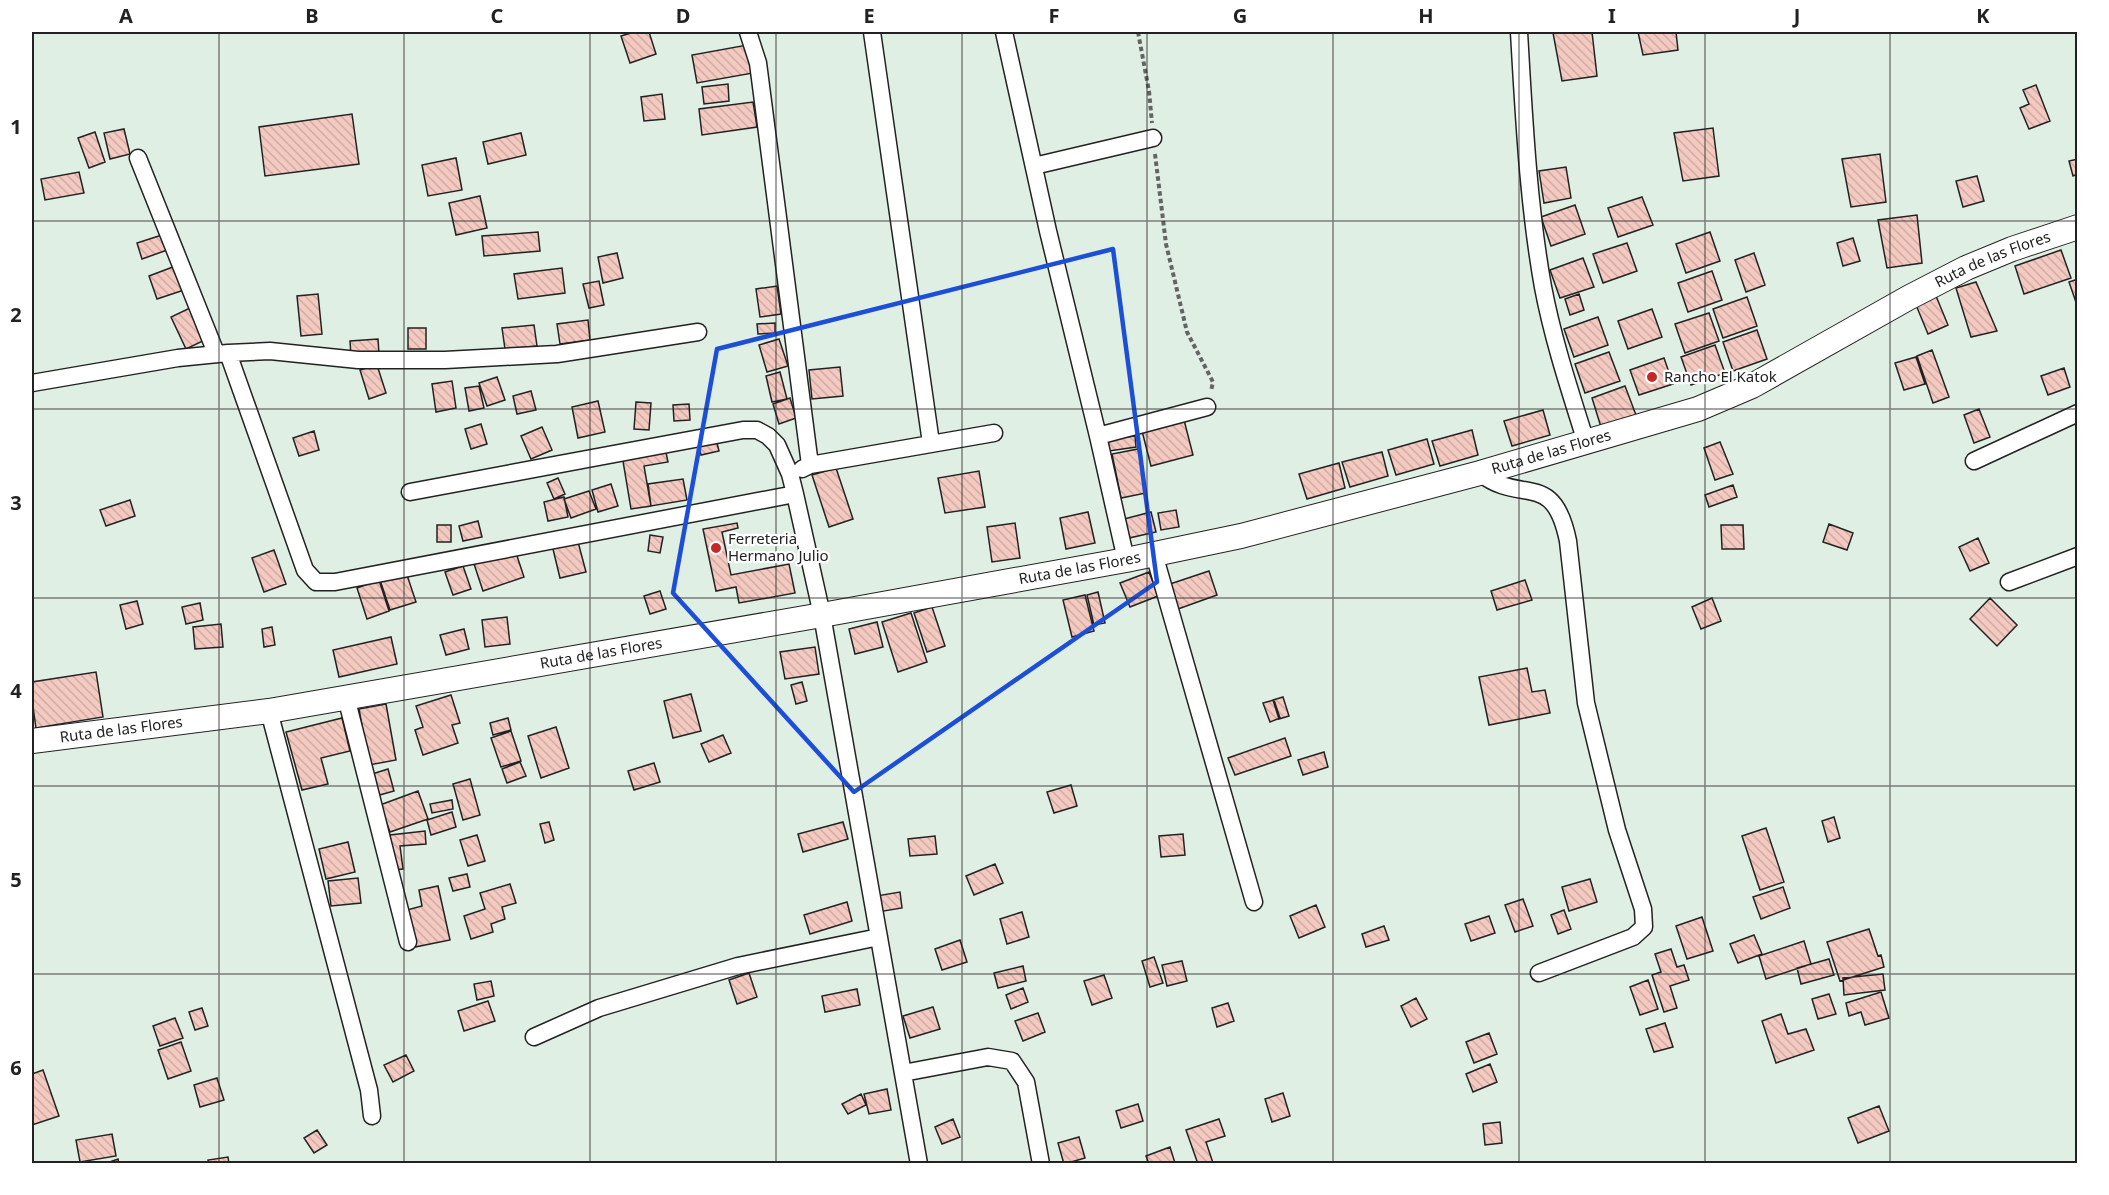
<svg xmlns="http://www.w3.org/2000/svg" width="2109" height="1195" viewBox="0 0 2109 1195" font-family="'Noto Sans',sans-serif">
	<style>
		.green { fill: #e0efe3; stroke: #6f6f6f; stroke-width: 1.5 }
		.building { fill: url(#building-back-hatch); stroke: #222; stroke-width: 1.5 }
		.lines { fill: none; stroke-linecap: round; stroke-linejoin: round }
		.minor-casing { stroke: #222; stroke-width: 19 }
		.secondary-casing { stroke: #222; stroke-width: 26 }
		.path { stroke: #646464; stroke-width: 4; stroke-dasharray: 4.5 3; stroke-linecap: butt }
		.minor { stroke: #fff; stroke-width: 16 }
		.secondary { stroke: #fff; stroke-width: 24 }
		.marked { fill: none; stroke: #1d4ed8; stroke-width: 4.5; stroke-linejoin: round }
		.grid { fill: none; stroke: #222; stroke-width: 1.5; stroke-opacity: 0.55 }
		.poi-dot { fill: #c62828; stroke: #fff; stroke-width: 2 }
		.labels { text-anchor: middle; stroke-width: 4.5; stroke-linejoin: round; paint-order: stroke }
		.street-label { font-size: 15px; fill: #222; stroke: #fff }
		.poi-label { font-size: 15px; fill: #222; stroke: #fff; text-anchor: start }
		.neatline { fill: none; stroke: #222; stroke-width: 2 }
		.grid-label { font-size: 20px; text-anchor: middle; font-weight: bold; fill: #222 }
	</style>
	<defs>
		<pattern id="building-back-hatch" width="6" height="6" patternUnits="userSpaceOnUse" patternTransform="scale(1.5)"><rect width="6" height="6" fill="#f3c9c0"/><path d="M-1 5l2 2M0 0l6 6M5-1l2 2" fill="none" stroke="#d0aca5"/></pattern>
	</defs>
	<rect width="100%" height="100%" fill="#fff"/>
	<path class="green" d="M 32,32 L 2077,32 L 2077,1163 L 32,1163 Z"/>
	<path class="building" d="M 634,32 L 649,32 L 656,54 L 630,63 L 621,36 Z
		M 1564,32 L 1592,32 L 1597,76 L 1562,81 L 1553,33 Z
		M 1638,32 L 1676,32 L 1678,50 L 1643,55 Z
		M 747,45 L 753,73 L 697,83 L 692,55 Z
		M 728,84 L 729,101 L 704,104 L 702,87 Z
		M 2036,85 L 2050,121 L 2029,129 L 2020,108 L 2029,104 L 2023,90 Z
		M 662,94 L 665,119 L 644,121 L 641,97 Z
		M 753,102 L 757,127 L 702,135 L 699,109 Z
		M 352,114 L 359,164 L 265,176 L 259,127 Z
		M 1713,128 L 1719,176 L 1683,181 L 1674,133 Z
		M 124,129 L 130,154 L 110,159 L 104,133 Z
		M 95,132 L 105,162 L 89,168 L 78,138 Z
		M 521,133 L 526,155 L 488,164 L 483,142 Z
		M 1880,154 L 1886,202 L 1851,207 L 1842,159 Z
		M 456,158 L 462,190 L 428,196 L 422,165 Z
		M 2078,159 L 2078,174 L 2073,176 L 2069,161 Z
		M 1566,167 L 1571,198 L 1544,203 L 1539,171 Z
		M 79,172 L 84,193 L 45,200 L 41,179 Z
		M 1977,176 L 1984,201 L 1963,207 L 1956,181 Z
		M 480,196 L 487,228 L 456,235 L 449,203 Z
		M 1642,197 L 1653,225 L 1618,237 L 1608,208 Z
		M 1575,205 L 1585,234 L 1551,246 L 1541,217 Z
		M 1917,215 L 1922,263 L 1887,268 L 1878,220 Z
		M 538,232 L 540,251 L 484,256 L 482,236 Z
		M 1710,232 L 1720,261 L 1686,273 L 1676,244 Z
		M 165,234 L 170,249 L 142,259 L 137,243 Z
		M 1853,238 L 1860,261 L 1843,266 L 1837,243 Z
		M 1627,243 L 1637,271 L 1603,283 L 1593,254 Z
		M 2061,250 L 2071,278 L 2024,294 L 2015,266 Z
		M 617,253 L 623,278 L 603,283 L 598,257 Z
		M 1754,253 L 1765,285 L 1746,292 L 1735,260 Z
		M 1583,258 L 1594,287 L 1560,298 L 1550,270 Z
		M 178,265 L 187,289 L 157,299 L 149,276 Z
		M 562,268 L 565,293 L 518,299 L 514,274 Z
		M 1712,271 L 1722,300 L 1688,312 L 1678,283 Z
		M 2078,279 L 2078,308 L 2069,282 Z
		M 599,281 L 604,305 L 589,308 L 583,284 Z
		M 1976,282 L 1997,331 L 1971,337 L 1956,288 Z
		M 777,286 L 781,314 L 760,317 L 756,289 Z
		M 318,294 L 322,334 L 301,336 L 297,296 Z
		M 1579,294 L 1584,310 L 1570,315 L 1565,299 Z
		M 1936,296 L 1948,325 L 1928,334 L 1916,305 Z
		M 1747,297 L 1757,326 L 1723,338 L 1713,309 Z
		M 192,307 L 207,339 L 186,349 L 171,317 Z
		M 1652,309 L 1662,337 L 1628,349 L 1618,321 Z
		M 1709,313 L 1719,341 L 1685,353 L 1675,324 Z
		M 1598,317 L 1608,345 L 1574,357 L 1564,329 Z
		M 588,320 L 590,340 L 560,344 L 557,324 Z
		M 775,323 L 775,333 L 758,334 L 757,324 Z
		M 534,325 L 537,346 L 505,349 L 502,328 Z
		M 408,328 L 426,328 L 426,349 L 408,349 Z
		M 1757,330 L 1767,359 L 1733,371 L 1723,342 Z
		M 378,339 L 379,354 L 351,356 L 350,341 Z
		M 779,339 L 788,366 L 767,372 L 759,345 Z
		M 1715,345 L 1725,373 L 1691,385 L 1681,357 Z
		M 1932,350 L 1949,397 L 1933,403 L 1917,356 Z
		M 1609,352 L 1620,381 L 1585,393 L 1575,364 Z
		M 1916,357 L 1925,384 L 1904,390 L 1895,363 Z
		M 1664,358 L 1673,384 L 1639,395 L 1630,370 Z
		M 377,365 L 386,393 L 369,399 L 360,370 Z
		M 840,367 L 843,396 L 812,399 L 809,370 Z
		M 2064,368 L 2070,387 L 2048,395 L 2041,376 Z
		M 780,372 L 787,399 L 772,402 L 766,376 Z
		M 497,377 L 505,400 L 487,406 L 479,383 Z
		M 452,381 L 456,408 L 436,412 L 432,384 Z
		M 479,386 L 484,408 L 469,411 L 465,388 Z
		M 1625,386 L 1636,415 L 1601,427 L 1592,398 Z
		M 531,391 L 536,410 L 517,414 L 513,396 Z
		M 790,398 L 796,418 L 779,424 L 773,404 Z
		M 598,401 L 605,432 L 578,438 L 572,407 Z
		M 636,402 L 651,403 L 649,430 L 634,429 Z
		M 689,404 L 690,420 L 674,421 L 673,405 Z
		M 1979,409 L 1990,437 L 1974,443 L 1964,415 Z
		M 1543,410 L 1550,435 L 1512,446 L 1504,421 Z
		M 1184,420 L 1193,455 L 1151,466 L 1142,431 Z
		M 481,424 L 487,444 L 471,449 L 465,429 Z
		M 542,427 L 552,450 L 531,459 L 521,436 Z
		M 1472,430 L 1478,455 L 1440,466 L 1432,441 Z
		M 314,431 L 319,450 L 299,456 L 293,438 Z
		M 1135,436 L 1136,447 L 1109,451 L 1108,439 Z
		M 716,439 L 719,451 L 701,455 L 698,443 Z
		M 1427,439 L 1434,464 L 1396,475 L 1388,450 Z
		M 1720,442 L 1733,474 L 1715,480 L 1704,448 Z
		M 665,448 L 668,462 L 644,466 L 651,506 L 631,509 L 622,455 Z
		M 1138,449 L 1146,493 L 1121,498 L 1112,454 Z
		M 1382,452 L 1388,476 L 1350,487 L 1342,462 Z
		M 1339,463 L 1345,488 L 1307,499 L 1299,474 Z
		M 836,468 L 853,519 L 829,527 L 812,475 Z
		M 979,471 L 985,507 L 945,513 L 938,478 Z
		M 558,478 L 565,494 L 554,499 L 547,483 Z
		M 683,479 L 687,500 L 651,506 L 648,484 Z
		M 611,484 L 618,506 L 598,512 L 592,490 Z
		M 1733,485 L 1737,497 L 1709,507 L 1705,495 Z
		M 589,491 L 596,509 L 571,518 L 564,499 Z
		M 564,497 L 568,517 L 548,521 L 544,502 Z
		M 130,500 L 135,516 L 106,526 L 100,510 Z
		M 1176,510 L 1179,527 L 1161,530 L 1158,513 Z
		M 1088,512 L 1095,543 L 1066,549 L 1060,518 Z
		M 1151,512 L 1156,532 L 1129,538 L 1124,519 Z
		M 478,521 L 482,537 L 463,541 L 459,526 Z
		M 737,523 L 738,528 L 722,532 L 731,575 L 789,564 L 795,593 L 739,603 L 736,587 L 716,591 L 703,529 Z
		M 1015,523 L 1020,558 L 992,562 L 987,527 Z
		M 1829,524 L 1853,533 L 1847,550 L 1823,542 Z
		M 437,525 L 451,525 L 451,542 L 437,542 Z
		M 1721,525 L 1743,525 L 1744,549 L 1722,549 Z
		M 650,535 L 663,537 L 660,553 L 648,551 Z
		M 577,538 L 586,572 L 560,578 L 552,545 Z
		M 1978,538 L 1989,563 L 1970,571 L 1959,547 Z
		M 274,550 L 286,584 L 264,592 L 252,558 Z
		M 515,550 L 524,577 L 483,591 L 474,564 Z
		M 463,566 L 471,589 L 453,595 L 445,572 Z
		M 1209,571 L 1217,595 L 1178,609 L 1170,584 Z
		M 406,572 L 416,602 L 390,610 L 380,580 Z
		M 1149,572 L 1158,596 L 1130,607 L 1120,583 Z
		M 379,580 L 389,611 L 367,619 L 357,588 Z
		M 1525,580 L 1532,600 L 1497,610 L 1491,591 Z
		M 660,591 L 666,609 L 650,614 L 644,596 Z
		M 1098,592 L 1105,623 L 1094,625 L 1087,595 Z
		M 1085,595 L 1094,631 L 1072,637 L 1063,600 Z
		M 1712,598 L 1721,621 L 1701,629 L 1692,607 Z
		M 1990,598 L 2017,625 L 1997,646 L 1970,619 Z
		M 137,601 L 143,624 L 126,629 L 120,605 Z
		M 200,603 L 203,620 L 186,624 L 182,607 Z
		M 932,607 L 945,646 L 927,652 L 914,613 Z
		M 911,613 L 927,662 L 898,672 L 882,622 Z
		M 507,617 L 510,644 L 485,647 L 482,620 Z
		M 877,622 L 883,647 L 855,654 L 849,629 Z
		M 221,624 L 223,647 L 195,649 L 193,627 Z
		M 272,627 L 275,645 L 264,647 L 262,629 Z
		M 464,629 L 469,649 L 446,655 L 440,635 Z
		M 391,637 L 397,664 L 339,677 L 333,650 Z
		M 815,647 L 819,674 L 785,679 L 780,652 Z
		M 1527,668 L 1532,692 L 1545,690 L 1550,713 L 1489,725 L 1479,677 Z
		M 96,672 L 103,717 L 36,728 L 32,700 L 32,682 Z
		M 802,682 L 807,701 L 796,704 L 791,685 Z
		M 691,694 L 701,731 L 673,738 L 664,701 Z
		M 451,695 L 460,723 L 452,725 L 458,743 L 423,755 L 415,730 L 423,727 L 416,706 Z
		M 1283,697 L 1289,716 L 1279,719 L 1273,700 Z
		M 1274,700 L 1280,718 L 1270,722 L 1263,703 Z
		M 386,704 L 396,760 L 369,765 L 359,709 Z
		M 342,718 L 350,751 L 321,758 L 328,784 L 302,790 L 286,732 Z
		M 508,718 L 511,730 L 493,735 L 490,723 Z
		M 556,727 L 569,768 L 541,778 L 528,736 Z
		M 511,731 L 521,761 L 501,767 L 491,738 Z
		M 723,735 L 731,753 L 709,762 L 701,744 Z
		M 1285,738 L 1291,756 L 1235,775 L 1228,758 Z
		M 1324,752 L 1328,767 L 1303,775 L 1298,760 Z
		M 520,762 L 526,776 L 507,783 L 502,769 Z
		M 654,763 L 660,782 L 634,790 L 628,771 Z
		M 388,769 L 394,791 L 376,796 L 369,775 Z
		M 470,779 L 480,815 L 463,820 L 453,784 Z
		M 1071,785 L 1077,806 L 1054,813 L 1047,792 Z
		M 418,791 L 428,819 L 390,832 L 380,805 Z
		M 452,800 L 453,809 L 432,813 L 430,804 Z
		M 452,812 L 456,827 L 431,835 L 427,820 Z
		M 1834,817 L 1840,838 L 1828,842 L 1822,821 Z
		M 549,822 L 554,840 L 545,843 L 540,824 Z
		M 843,822 L 848,839 L 803,852 L 798,834 Z
		M 1766,828 L 1784,882 L 1760,890 L 1742,836 Z
		M 425,831 L 426,844 L 400,846 L 403,869 L 394,870 L 390,835 Z
		M 1183,834 L 1185,855 L 1161,857 L 1159,836 Z
		M 477,835 L 485,861 L 468,866 L 460,840 Z
		M 935,836 L 937,854 L 910,856 L 908,839 Z
		M 348,842 L 355,872 L 326,879 L 319,849 Z
		M 995,864 L 1003,883 L 974,895 L 966,876 Z
		M 467,874 L 470,887 L 453,891 L 449,878 Z
		M 358,878 L 361,903 L 331,906 L 328,881 Z
		M 1590,879 L 1597,902 L 1569,911 L 1562,887 Z
		M 510,884 L 516,903 L 502,907 L 505,919 L 491,924 L 493,932 L 471,939 L 464,916 L 485,909 L 480,893 Z
		M 438,886 L 450,940 L 415,947 L 407,910 L 422,906 L 419,890 Z
		M 1783,887 L 1790,908 L 1761,919 L 1753,897 Z
		M 900,892 L 902,908 L 878,912 L 876,896 Z
		M 1523,899 L 1533,926 L 1515,932 L 1505,905 Z
		M 847,902 L 852,921 L 810,934 L 804,915 Z
		M 1316,905 L 1325,927 L 1299,938 L 1290,916 Z
		M 1564,910 L 1571,929 L 1558,934 L 1551,915 Z
		M 1022,912 L 1029,937 L 1007,944 L 1000,919 Z
		M 1489,916 L 1495,933 L 1471,941 L 1465,924 Z
		M 1702,917 L 1713,951 L 1687,959 L 1676,926 Z
		M 1384,926 L 1389,940 L 1366,947 L 1362,934 Z
		M 1869,929 L 1878,956 L 1881,955 L 1884,967 L 1840,981 L 1827,942 Z
		M 1754,935 L 1762,954 L 1738,963 L 1730,944 Z
		M 960,940 L 967,962 L 942,970 L 935,949 Z
		M 1804,941 L 1811,964 L 1766,979 L 1759,956 Z
		M 1671,949 L 1677,967 L 1684,965 L 1689,980 L 1670,986 L 1677,1008 L 1664,1012 L 1652,975 L 1661,972 L 1655,954 Z
		M 1154,957 L 1163,983 L 1150,987 L 1142,961 Z
		M 1829,959 L 1834,975 L 1801,984 L 1797,968 Z
		M 1182,961 L 1187,981 L 1167,986 L 1162,965 Z
		M 1023,966 L 1026,981 L 998,988 L 994,973 Z
		M 749,973 L 757,997 L 737,1004 L 729,980 Z
		M 1883,974 L 1885,990 L 1844,995 L 1843,978 Z
		M 1104,975 L 1112,998 L 1092,1005 L 1084,981 Z
		M 1648,980 L 1658,1009 L 1640,1015 L 1630,987 Z
		M 491,981 L 494,996 L 477,1000 L 474,984 Z
		M 1023,988 L 1028,1002 L 1011,1009 L 1006,995 Z
		M 857,989 L 860,1005 L 825,1012 L 822,996 Z
		M 1881,992 L 1889,1018 L 1865,1025 L 1861,1012 L 1849,1016 L 1846,1003 Z
		M 1829,994 L 1836,1014 L 1818,1019 L 1812,999 Z
		M 1416,998 L 1427,1019 L 1411,1027 L 1401,1006 Z
		M 488,1001 L 495,1021 L 464,1031 L 458,1011 Z
		M 1228,1003 L 1234,1021 L 1217,1027 L 1212,1008 Z
		M 933,1007 L 940,1029 L 910,1038 L 903,1016 Z
		M 202,1008 L 208,1026 L 195,1030 L 189,1012 Z
		M 1038,1013 L 1045,1032 L 1023,1041 L 1015,1021 Z
		M 1781,1014 L 1788,1034 L 1806,1029 L 1814,1050 L 1776,1063 L 1762,1021 Z
		M 175,1018 L 183,1038 L 160,1046 L 153,1026 Z
		M 1665,1023 L 1673,1047 L 1654,1052 L 1646,1029 Z
		M 1489,1033 L 1497,1054 L 1474,1063 L 1466,1042 Z
		M 181,1042 L 191,1071 L 168,1079 L 158,1050 Z
		M 406,1055 L 414,1071 L 393,1082 L 384,1065 Z
		M 1490,1064 L 1497,1082 L 1473,1092 L 1466,1074 Z
		M 43,1070 L 59,1116 L 32,1125 L 32,1074 Z
		M 217,1078 L 224,1100 L 200,1107 L 194,1085 Z
		M 887,1089 L 891,1110 L 869,1114 L 864,1094 Z
		M 1283,1093 L 1290,1116 L 1272,1122 L 1265,1099 Z
		M 861,1094 L 866,1105 L 848,1114 L 842,1104 Z
		M 1138,1104 L 1143,1121 L 1121,1128 L 1116,1111 Z
		M 1879,1106 L 1889,1131 L 1858,1143 L 1848,1118 Z
		M 953,1119 L 960,1137 L 942,1144 L 935,1127 Z
		M 1219,1119 L 1225,1136 L 1206,1142 L 1213,1163 L 1198,1164 L 1186,1130 Z
		M 1500,1122 L 1502,1143 L 1485,1145 L 1483,1124 Z
		M 317,1130 L 327,1145 L 314,1153 L 304,1138 Z
		M 112,1134 L 116,1156 L 80,1162 L 76,1140 Z
		M 1079,1137 L 1085,1158 L 1064,1164 L 1058,1143 Z
		M 1170,1147 L 1175,1163 L 1149,1164 L 1146,1156 Z
		M 228,1157 L 229,1164 L 209,1164 L 208,1160 Z
		M 118,1159 L 119,1164 L 104,1164 Z"/>
	<g class="lines">
		<g class="minor-casing">
			<path id="minor" d="M 748,32 L 758,63 L 810,465
				M 872,32 L 931,443
				M 1004,32 L 1048,231 L 1098,436 L 1126,560
				M 1519,32 C 1524,117 1528,203 1543,287 C 1553,340 1570,391 1586,442
				M 138,158 L 216,353
				M 1034,166 L 1153,138
				M 228,353 L 270,351 L 358,360 L 445,360 L 557,354 L 698,332
				M 32,383 L 178,358 L 228,353 L 305,570 L 316,582 L 335,582 L 795,494
				M 1098,436 L 1207,407
				M 1974,461 L 2078,413
				M 802,469 L 810,465 L 994,433
				M 1480,473 C 1521,506 1553,468 1568,541 L 1586,703 L 1617,830 L 1643,909 L 1644,927 L 1633,937 L 1539,973
				M 410,492 L 743,430 L 757,430 L 768,436 L 777,445 L 790,474 L 795,494 L 822,615 L 919,1164
				M 1154,554 L 1254,902
				M 2009,582 L 2078,556
				M 346,697 L 408,942
				M 269,711 L 369,1090 L 372,1116
				M 534,1037 L 599,1008 L 738,966 L 879,937
				M 903,1073 L 988,1057 L 1012,1061 L 1026,1082 L 1041,1164"/>
		</g>
		<g class="secondary-casing">
			<g id="secondary">
				<path id="s1" d="M 32,741 L 269,711 L 822,615 L 1126,560 L 1241,536 L 1480,473 L 1698,409 L 1752,386 L 1908,298 L 1966,268 L 2012,249 L 2078,227"/>
			</g>
		</g>
		<path class="path" d="M 1138,32 L 1149,91 L 1152,123
			M 1155,154 L 1166,244 L 1187,332 L 1213,382 L 1211,391"/>
		<use href="#minor" class="minor"/>
		<use href="#secondary" class="secondary"/>
	</g>
	<path class="marked" d="M 1113,249 L 1157,582 L 854,792 L 673,593 L 717,349 Z"/>
	<path class="grid" d="M 219,32 L 219,1164M 404,32 L 404,1164M 590,32 L 590,1164M 776,32 L 776,1164M 962,32 L 962,1164M 1147,32 L 1147,1164M 1333,32 L 1333,1164M 1519,32 L 1519,1164M 1705,32 L 1705,1164M 1890,32 L 1890,1164M 32,221 L 2078,221M 32,409 L 2078,409M 32,598 L 2078,598M 32,786 L 2078,786M 32,974 L 2078,974"/>
	<g class="poi-dot">
		<circle cx="1652" cy="377" r="6"/>
		<circle cx="716" cy="548" r="6"/>
	</g>
	<g class="labels">
		<g class="street-label">
			<text dy="5" stroke="none"><textPath href="#s1" startOffset="2032">Ruta de las Flores</textPath></text>
			<text dy="5" stroke="none"><textPath href="#s1" startOffset="1548">Ruta de las Flores</textPath></text>
			<text dy="5" stroke="none"><textPath href="#s1" startOffset="1062">Ruta de las Flores</textPath></text>
			<text dy="5" stroke="none"><textPath href="#s1" startOffset="576">Ruta de las Flores</textPath></text>
			<text dy="5" stroke="none"><textPath href="#s1" startOffset="90">Ruta de las Flores</textPath></text>
		</g>
		<g class="poi-label">
			<text x="1664" y="382">Rancho El Katok</text>
			<text x="728" y="544">Ferreteria<tspan x="728" dy="17">Hermano Julio</tspan></text>
		</g>
	</g>
	<rect width="2109" height="1195" fill="none" stroke="#ffffff" stroke-width="66"/>
	<rect x="33" y="33" width="2043" height="1129" class="neatline"/>
	<g class="grid-label">
		<text x="126" y="23">A</text>
		<text x="312" y="23">B</text>
		<text x="497" y="23">C</text>
		<text x="683" y="23">D</text>
		<text x="869" y="23">E</text>
		<text x="1054" y="23">F</text>
		<text x="1240" y="23">G</text>
		<text x="1426" y="23">H</text>
		<text x="1612" y="23">I</text>
		<text x="1797" y="23">J</text>
		<text x="1983" y="23">K</text>
		<text x="16" y="134">1</text>
		<text x="16" y="322">2</text>
		<text x="16" y="510">3</text>
		<text x="16" y="698">4</text>
		<text x="16" y="887">5</text>
		<text x="16" y="1075">6</text>
	</g>
</svg>
